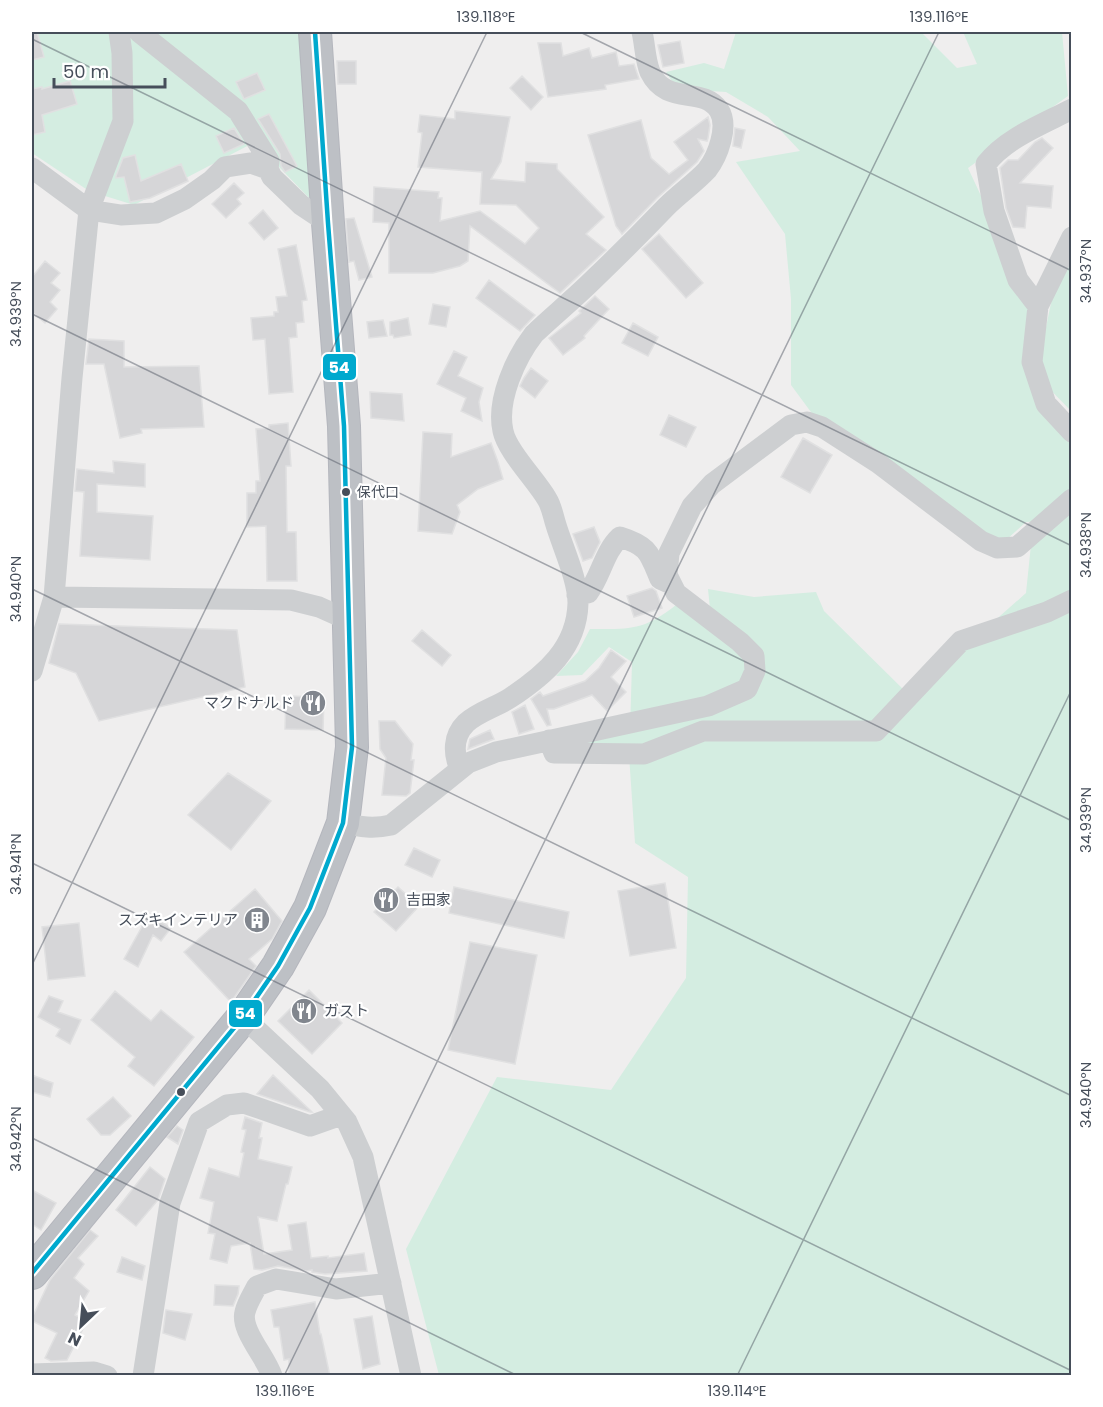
<svg xmlns="http://www.w3.org/2000/svg" width="1103" height="1407" viewBox="0 0 1103 1407" font-family="Poppins,'Noto Sans JP',sans-serif">
	<style>
		.green { fill: #d4ede1 }
		.building { fill: #d6d6d8; stroke: #e0e0e1; stroke-width: 1.5 }
		.lines { fill: none; stroke-linecap: round; stroke-linejoin: round }
		.highway-casing { stroke: #b4b6bd; stroke-width: 34 }
		.minor { stroke: #cdcfd1; stroke-width: 21 }
		.highway { stroke: #bdc0c5; stroke-width: 32 }
		.bus-1-casing { stroke: #fff; stroke-width: 9 }
		.bus-1 { stroke: #00a9ce; stroke-width: 4.5 }
		.ticks { fill: none; stroke: #464e5a; stroke-width: 1.5; stroke-opacity: 0.45 }
		.bus-dot { fill: #464e5a; stroke: #fff; stroke-width: 2 }
		.labels { text-anchor: middle; stroke-width: 4.5; stroke-linejoin: round; paint-order: stroke }
		.bus-label { font-size: 14px; fill: #464e5a; stroke: #fff; text-anchor: start }
		.poi-label { font-size: 15px; fill: #464e5a; stroke: #fff; text-anchor: end }
		.line-badge { stroke: #fff; stroke-width: 2 }
		.badge-label { font-size: 16px; text-anchor: middle; font-weight: bold; fill: #fff }
		.neatline { fill: none; stroke: #464e5a; stroke-width: 2 }
		.ticks-label { font-size: 15px; text-anchor: middle; fill: #464e5a }
	</style>
	<rect width="100%" height="100%" fill="#efeeee"/>
	<path class="green" d="M 32,32 L 301,32 L 310,199 L 255,142 L 134,205 L 89,191 L 32,153 Z
		M 736,32 L 921,32 L 957,68 L 977,64 L 963,32 L 1062,32 L 1068,96 L 968,168 L 1011,260 L 1038,306 L 1028,380 L 1071,432 L 1071,1375 L 439,1375 L 406,1249 L 497,1077 L 611,1090 L 686,978 L 688,877 L 635,843 L 629,755 L 574,745 L 630,731 L 632,662 L 609,647 L 582,675 L 556,676 L 578,652 L 590,629 C 630,629 643,631 676,605 L 710,609 L 708,589 L 754,597 L 816,592 L 824,611 L 910,696 L 1026,593 L 1032,535 L 1048,521 L 1026,522 L 997,548 L 822,427 L 791,385 L 791,299 L 785,234 L 736,162 L 800,151 L 768,117 L 726,92 L 677,89 L 666,72 L 704,63 L 724,69 Z
		M 1071,244 L 1071,411 L 1036,375 L 1060,260 Z"/>
	<path class="building" d="M 32,32 L 37,32 L 44,57 L 32,60 Z
		M 680,41 L 684,63 L 663,67 L 658,45 Z
		M 538,43 L 561,43 L 563,56 L 589,48 L 592,58 L 616,52 L 619,66 L 634,64 L 639,79 L 605,85 L 606,89 L 548,97 Z
		M 337,61 L 356,61 L 356,84 L 338,84 Z
		M 257,73 L 265,90 L 244,99 L 236,82 Z
		M 522,76 L 543,97 L 531,110 L 510,88 Z
		M 70,81 L 77,104 L 42,115 L 45,132 L 32,135 L 32,89 L 42,87 L 42,89 Z
		M 455,111 L 510,117 L 501,162 L 491,179 L 525,182 L 526,162 L 557,164 L 557,169 L 604,217 L 586,234 L 606,250 L 560,293 L 470,226 L 468,261 L 460,266 L 433,273 L 389,273 L 389,223 L 373,222 L 374,187 L 439,192 L 438,198 L 442,198 L 440,221 L 480,211 L 525,244 L 539,228 L 516,205 L 480,204 L 482,172 L 418,167 L 422,133 L 418,132 L 420,115 L 455,119 Z
		M 269,114 L 297,166 L 285,172 L 281,166 L 280,154 L 258,119 Z
		M 708,117 L 710,125 L 708,138 L 707,141 L 698,139 L 704,151 L 697,162 L 657,198 L 622,234 L 616,226 L 588,135 L 641,120 L 651,158 L 669,174 L 688,160 L 674,142 Z
		M 234,128 L 244,144 L 224,153 L 216,136 Z
		M 735,128 L 745,130 L 741,148 L 733,146 Z
		M 1042,138 L 1053,148 L 1020,183 L 1053,186 L 1051,208 L 1027,206 L 1025,228 L 1013,227 L 1006,208 L 1000,168 L 1008,160 L 1018,160 L 1035,142 Z
		M 135,155 L 141,181 L 181,164 L 188,181 L 150,198 L 130,202 L 124,177 L 116,178 L 116,176 L 123,158 Z
		M 234,183 L 244,193 L 237,199 L 241,204 L 226,218 L 212,204 Z
		M 263,210 L 278,228 L 264,240 L 249,223 Z
		M 354,218 L 372,277 L 359,280 L 354,261 L 349,262 L 346,222 L 346,219 Z
		M 659,234 L 703,283 L 686,298 L 642,249 Z
		M 296,245 L 307,300 L 302,301 L 304,322 L 296,323 L 297,337 L 289,338 L 293,392 L 269,394 L 265,339 L 253,340 L 251,318 L 274,316 L 274,312 L 278,312 L 276,297 L 287,296 L 278,249 Z
		M 45,261 L 60,273 L 51,283 L 60,290 L 50,302 L 57,309 L 45,323 L 32,312 L 32,277 Z
		M 489,280 L 535,315 L 520,331 L 476,298 Z
		M 595,296 L 609,309 L 584,336 L 585,338 L 563,355 L 549,338 L 581,313 L 579,311 Z
		M 433,304 L 450,307 L 446,327 L 429,324 Z
		M 408,318 L 411,335 L 394,338 L 393,335 L 390,335 L 390,322 Z
		M 383,320 L 387,336 L 369,338 L 367,322 Z
		M 633,323 L 658,337 L 648,356 L 622,343 Z
		M 89,339 L 124,341 L 124,367 L 199,366 L 204,427 L 141,429 L 142,433 L 120,438 L 104,364 L 86,364 Z
		M 454,351 L 467,357 L 458,376 L 483,388 L 479,402 L 482,421 L 461,411 L 466,398 L 437,384 Z
		M 531,368 L 548,381 L 535,398 L 520,386 L 524,378 Z
		M 370,392 L 402,394 L 404,421 L 371,418 Z
		M 669,415 L 696,427 L 686,447 L 660,435 Z
		M 288,423 L 291,466 L 286,466 L 287,532 L 296,532 L 297,581 L 267,581 L 266,526 L 247,527 L 247,493 L 256,493 L 256,481 L 260,481 L 256,429 L 269,428 L 269,425 Z
		M 423,432 L 452,434 L 451,457 L 491,443 L 498,462 L 503,479 L 478,489 L 457,505 L 460,512 L 452,534 L 418,531 Z
		M 803,438 L 832,455 L 810,493 L 781,477 Z
		M 113,461 L 145,464 L 145,487 L 97,484 L 97,512 L 153,516 L 150,560 L 80,556 L 84,492 L 75,491 L 77,469 L 114,473 Z
		M 594,527 L 600,542 L 592,558 L 583,561 L 573,534 Z
		M 652,588 L 656,591 L 662,608 L 634,617 L 627,596 Z
		M 59,624 L 237,630 L 245,687 L 99,721 L 76,673 L 49,663 Z
		M 422,630 L 451,655 L 442,666 L 412,641 Z
		M 611,650 L 626,661 L 611,677 L 626,692 L 607,711 L 592,695 L 554,709 L 547,709 L 551,725 L 547,726 L 531,699 L 540,692 L 543,696 L 585,681 L 599,668 Z
		M 286,696 L 324,697 L 323,730 L 285,729 Z
		M 525,705 L 534,729 L 519,734 L 512,712 Z
		M 379,721 L 395,721 L 413,744 L 411,760 L 414,760 L 410,793 L 406,796 L 382,795 L 386,758 L 380,749 Z
		M 490,730 L 494,739 L 468,749 L 470,739 Z
		M 228,773 L 271,801 L 231,850 L 188,815 Z
		M 414,848 L 440,860 L 432,877 L 405,865 Z
		M 665,883 L 676,948 L 630,956 L 618,891 Z
		M 398,887 L 419,906 L 396,931 L 374,912 Z
		M 454,887 L 569,912 L 564,938 L 449,913 Z
		M 255,889 L 282,921 L 272,939 L 249,959 L 256,966 L 231,1002 L 184,952 Z
		M 149,914 L 171,928 L 161,941 L 153,935 L 138,967 L 124,959 Z
		M 79,923 L 85,976 L 48,980 L 42,927 Z
		M 470,942 L 537,955 L 515,1064 L 448,1050 Z
		M 309,990 L 342,1023 L 312,1054 L 278,1021 Z
		M 115,991 L 151,1021 L 161,1010 L 194,1037 L 154,1086 L 128,1066 L 135,1057 L 91,1020 Z
		M 49,996 L 63,1001 L 58,1012 L 81,1020 L 70,1044 L 56,1036 L 60,1029 L 38,1017 Z
		M 32,1075 L 53,1083 L 50,1097 L 32,1092 Z
		M 273,1075 L 312,1112 L 310,1112 L 257,1094 Z
		M 113,1097 L 131,1116 L 110,1135 L 101,1135 L 87,1119 Z
		M 245,1117 L 262,1123 L 259,1138 L 262,1138 L 258,1159 L 292,1167 L 288,1184 L 286,1184 L 277,1221 L 258,1217 L 264,1254 L 292,1250 L 288,1225 L 306,1222 L 311,1258 L 328,1256 L 328,1258 L 364,1253 L 367,1271 L 325,1274 L 312,1272 L 312,1270 L 306,1271 L 278,1266 L 262,1270 L 254,1269 L 250,1243 L 231,1246 L 227,1263 L 210,1259 L 215,1234 L 208,1233 L 214,1202 L 200,1198 L 209,1168 L 239,1177 L 244,1153 L 241,1152 L 246,1130 L 242,1129 Z
		M 177,1126 L 183,1130 L 178,1144 L 167,1137 Z
		M 150,1167 L 165,1179 L 158,1200 L 136,1226 L 116,1210 Z
		M 32,1190 L 56,1203 L 41,1230 L 32,1224 Z
		M 90,1230 L 98,1236 L 78,1258 L 84,1264 L 74,1278 L 89,1291 L 75,1315 L 87,1321 L 67,1360 L 51,1361 L 45,1358 L 57,1333 L 32,1321 L 32,1318 L 50,1280 Z
		M 122,1257 L 145,1266 L 142,1280 L 117,1272 Z
		M 215,1285 L 239,1286 L 238,1294 L 233,1306 L 214,1305 Z
		M 315,1302 L 320,1334 L 321,1334 L 330,1376 L 289,1376 L 289,1359 L 284,1360 L 279,1327 L 274,1327 L 271,1310 Z
		M 166,1310 L 192,1314 L 185,1340 L 163,1333 Z
		M 372,1316 L 380,1364 L 363,1369 L 354,1319 Z"/>
	<g class="lines">
		<g class="highway-casing">
			<path id="highway" d="M 32,1273 L 243,1017 L 278,966 L 310,908 L 343,823 L 352,747 L 344,426 L 328,223 L 315,32"/>
		</g>
		<path class="minor" d="M 139,32 L 238,111 L 269,161 L 268,169
			M 32,168 L 89,210 L 121,215 L 156,213 L 185,199 L 212,180 L 225,167 L 251,163 L 268,169 L 272,177 L 301,205 L 328,223
			M 1072,237 L 1038,306 L 1032,362 L 1046,404 L 1072,432
			M 1038,306 L 1018,280 L 994,211 L 986,164 C 1006,138 1043,124 1072,109
			M 577,595 L 588,593 C 601,576 604,552 620,537 C 649,546 649,553 660,579 L 671,584
			M 54,597 L 291,600 L 319,607 L 348,620
			M 32,671 L 54,597 L 72,378 L 89,210 L 123,121 L 122,53 L 119,32
			M 549,740 L 554,753 L 644,754 L 703,731 L 876,731 L 961,641 L 1047,612 L 1072,600
			M 460,769 C 453,753 453,736 466,723 C 478,712 496,707 510,698 C 545,675 577,648 578,603 C 578,580 563,548 556,525 C 553,516 552,507 547,499 C 536,480 507,451 503,431 C 496,400 516,357 534,334 C 554,315 576,297 595,278 C 619,255 643,231 666,207 C 679,194 695,183 707,170 C 718,156 729,126 719,110 C 702,85 667,107 650,72 C 645,60 645,44 642,32
			M 343,823 C 360,827 374,829 391,825 L 468,763 L 496,752 L 708,706 L 747,689 L 755,671 L 754,656 L 740,642 L 676,593 L 667,575 L 669,553 L 692,506 L 712,484 L 791,425 L 807,422 L 822,427 L 878,463 L 981,541 L 997,548 L 1017,547 L 1072,499
			M 243,1017 L 320,1089 L 347,1122 L 363,1157 L 411,1376
			M 32,1374 L 94,1372 L 107,1376
			M 143,1376 L 170,1203 L 199,1122 L 227,1105 L 244,1103 L 310,1126 L 341,1115
			M 272,1376 C 266,1357 240,1330 245,1312 C 247,1303 253,1294 257,1286 L 276,1279 L 336,1289 L 391,1283"/>
		<use href="#highway" class="highway"/>
		<g class="bus-1-casing">
			<path id="bus-1" d="M 32,1273 L 243,1017 L 278,966 L 310,908 L 343,823 L 352,747 L 344,426 L 328,223 L 315,32"/>
		</g>
		<use href="#bus-1" class="bus-1"/>
	</g>
	<path class="ticks" d="M 580,32 L 1072,271M 32,36 L 34,32M 32,39 L 1072,546M 32,314 L 1072,821M 32,589 L 1072,1096M 32,863 L 1072,1371M 32,965 L 487,32M 32,1138 L 518,1376M 284,1376 L 939,32M 737,1376 L 1072,689"/>
	<defs>
		<g id="restaurant-disc" transform="scale(1.35)"><circle r="9.5" fill="#81868e" stroke="#fff"/><path d="M-5-6h1v4h1v-4h1v4h1v-4h1v5L-1.5 .5V6h-2V.5L-5-1ZM5-6V6H3V1.5H1.5Q1.5-4 5-6Z" fill="#fff"/></g>
		<g id="building-disc" transform="scale(1.35)"><circle r="9.5" fill="#81868e" stroke="#fff"/><path d="M-4-6H4V6H1V3H-1V6H-4ZM-2.5-4.3h1.7v1.8h-1.7ZM.8-4.3h1.7v1.8H.8ZM-2.5-1h1.7V.8h-1.7ZM.8-1h1.7V.8H.8Z" fill="#fff"/></g>
	</defs>
	<g fill-rule="evenodd">
		<use href="#restaurant-disc" x="313" y="703"/>
		<use href="#restaurant-disc" x="386" y="900"/>
		<use href="#building-disc" x="257" y="920"/>
		<use href="#restaurant-disc" x="304" y="1011"/>
	</g>
	<g class="bus-dot">
		<circle cx="346" cy="492" r="5"/>
		<circle cx="181" cy="1092" r="5"/>
	</g>
	<g class="labels">
		<g class="bus-label">
			<text x="357" y="497">保代口</text>
		</g>
		<g class="poi-label">
			<text x="294" y="708">マクドナルド</text>
			<text x="406" y="905" text-anchor="start">吉田家</text>
			<text x="238" y="925">スズキインテリア</text>
			<text x="324" y="1016" text-anchor="start">ガスト</text>
		</g>
	</g>
	<g class="line-badge">
		<rect x="322" y="353" width="35" height="28" rx="6" fill="#00a9ce"/>
		<rect x="228" y="999" width="35" height="29" rx="6" fill="#00a9ce"/>
	</g>
	<g class="badge-label">
		<text x="339" y="373">54</text>
		<text x="245" y="1019">54</text>
	</g>
	<rect width="1103" height="1407" fill="none" stroke="#ffffff" stroke-width="66"/>
	<g transform="translate(81 1326) rotate(206)" stroke="#ffffff" stroke-width="4.5" paint-order="stroke">
	<path d="M0-4.5L10 22L0 15L-10 22Z" fill="#464e5a"/>
	<text y="-9" font-size="16" font-weight="bold" text-anchor="middle" fill="#464e5a">N</text>
	</g>
	<path d="M54 78v9h111v-9" fill="none" stroke="#464e5a" stroke-width="3"/>
	<text x="63" y="78" font-size="18" fill="#464e5a" stroke="#ffffff" stroke-width="4.5" paint-order="stroke">50 m</text>
	<rect x="33" y="33" width="1037" height="1341" class="neatline"/>
	<g class="ticks-label">
		<text x="486" y="22">139.118°E</text>
		<text x="939" y="22">139.116°E</text>
		<text transform="translate(1086 271) rotate(-90)" y="5">34.937°N</text>
		<text transform="translate(16 314) rotate(-90)" y="5">34.939°N</text>
		<text transform="translate(1086 545) rotate(-90)" y="5">34.938°N</text>
		<text transform="translate(16 589) rotate(-90)" y="5">34.940°N</text>
		<text transform="translate(1086 820) rotate(-90)" y="5">34.939°N</text>
		<text transform="translate(16 864) rotate(-90)" y="5">34.941°N</text>
		<text transform="translate(1086 1095) rotate(-90)" y="5">34.940°N</text>
		<text transform="translate(16 1139) rotate(-90)" y="5">34.942°N</text>
		<text x="285" y="1396">139.116°E</text>
		<text x="737" y="1396">139.114°E</text>
	</g>
</svg>
